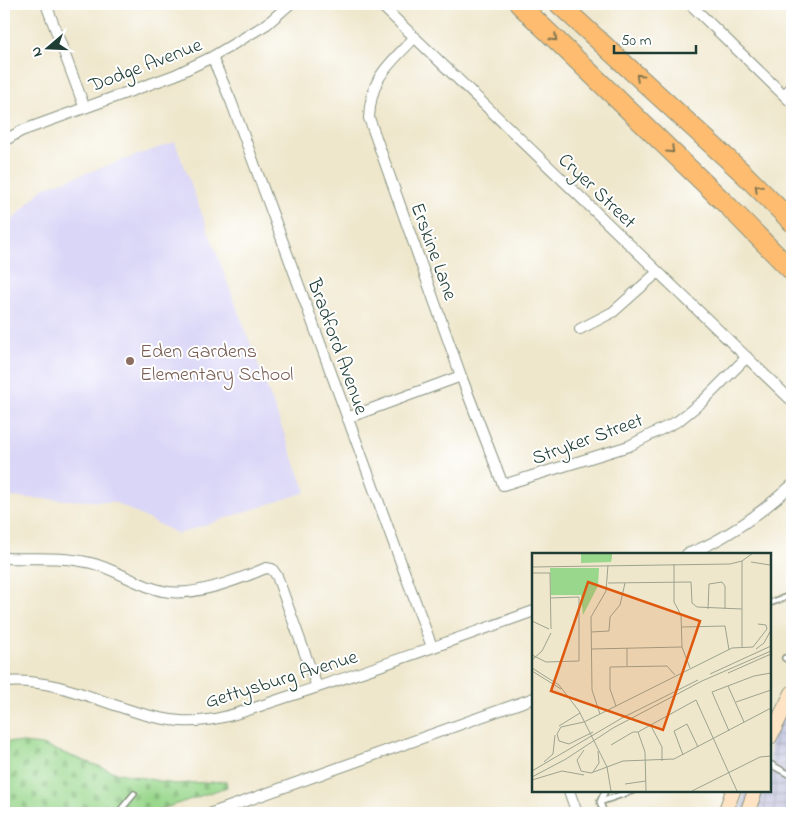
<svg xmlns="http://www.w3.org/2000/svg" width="796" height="817" viewBox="0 0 796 817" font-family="'Indie Flower',sans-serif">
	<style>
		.built { fill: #dad6f7 }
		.industrial { fill: url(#industrial-grid) }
		.cemetery { fill: url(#cemetery-stones); stroke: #5c8a60 }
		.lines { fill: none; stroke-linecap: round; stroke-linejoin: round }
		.lane-casing { stroke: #879280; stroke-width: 8 }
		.street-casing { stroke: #879280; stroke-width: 12 }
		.secondary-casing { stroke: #879280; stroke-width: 16 }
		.highway-casing { stroke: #879280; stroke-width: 21 }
		.lane { stroke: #fff; stroke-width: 5 }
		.street { stroke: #fff; stroke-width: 10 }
		.secondary { stroke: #fee4c5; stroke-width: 14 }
		.highway { stroke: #fdbc6f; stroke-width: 19 }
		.oneway { stroke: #83764f }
		.education-dot { fill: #8d6e63; stroke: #fff; stroke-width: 2 }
		.labels { text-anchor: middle; stroke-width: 4; stroke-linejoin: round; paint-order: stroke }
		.street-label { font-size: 20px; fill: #1f3d34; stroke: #fff }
		.education-label { font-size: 20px; fill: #785e54; stroke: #fff; text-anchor: start }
		.inset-road { fill: none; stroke: #9ca38f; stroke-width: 1 }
		.view { fill: #de580e; fill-opacity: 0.15; stroke: #de580e; stroke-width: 2.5 }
		.inset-edge { fill: none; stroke: #1f3d34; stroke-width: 2.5 }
	</style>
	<defs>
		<pattern id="industrial-grid" width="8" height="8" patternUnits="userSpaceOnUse" patternTransform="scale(1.25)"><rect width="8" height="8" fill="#c0c2dd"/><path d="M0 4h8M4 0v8" fill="none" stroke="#9b9fb4"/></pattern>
		<pattern id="cemetery-stones" width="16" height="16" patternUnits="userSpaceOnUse" patternTransform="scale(1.25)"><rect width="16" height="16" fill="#99d78c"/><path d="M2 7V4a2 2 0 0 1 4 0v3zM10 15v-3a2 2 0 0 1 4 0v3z" fill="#83b979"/></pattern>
	</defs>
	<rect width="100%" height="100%" fill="#fff"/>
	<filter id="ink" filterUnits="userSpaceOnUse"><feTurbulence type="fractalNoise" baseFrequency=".02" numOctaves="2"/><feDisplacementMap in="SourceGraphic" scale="10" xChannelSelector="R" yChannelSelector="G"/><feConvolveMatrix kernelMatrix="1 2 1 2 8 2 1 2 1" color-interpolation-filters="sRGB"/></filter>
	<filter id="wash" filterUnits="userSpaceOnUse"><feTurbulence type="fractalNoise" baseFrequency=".0096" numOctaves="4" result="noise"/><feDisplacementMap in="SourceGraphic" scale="20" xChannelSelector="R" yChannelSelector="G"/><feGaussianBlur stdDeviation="1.12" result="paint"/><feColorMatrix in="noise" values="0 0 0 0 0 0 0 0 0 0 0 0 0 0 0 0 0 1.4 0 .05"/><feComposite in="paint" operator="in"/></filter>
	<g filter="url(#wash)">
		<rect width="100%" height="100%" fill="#efe7cc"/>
		<path class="built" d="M 175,142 L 306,492 L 178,534 L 114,502 L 4,497 L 4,229 L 43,188 Z"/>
		<path class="industrial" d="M 792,696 L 792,813 L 737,813 L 745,791 L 770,791 L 770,721 Z"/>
		<path class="cemetery" d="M 4,741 L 42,745 L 114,772 L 174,784 L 226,781 L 227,787 L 150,813 L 4,813 Z"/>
	</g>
	<g filter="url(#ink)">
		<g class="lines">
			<g class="lane-casing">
				<path id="lane" d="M 770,603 L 792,595
					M 785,658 L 792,662
					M 770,764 L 792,776
					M 600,802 L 632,791
					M 118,813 L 134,794
					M 604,813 L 600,802 L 605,791
					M 790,813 L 792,811"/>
			</g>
			<g class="street-casing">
				<path id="street" d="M 46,4 L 84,106
					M 380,4 L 792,401
					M 690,4 L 792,103
					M 415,37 C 388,66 371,76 369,118 L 461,376 L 503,485 L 629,446 L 650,435 L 678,421 L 703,401 L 747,357
					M 212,57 L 231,101 L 432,647
					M 784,95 L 792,87
					M 4,141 L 21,131 L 175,75 L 212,57 L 267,24 L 290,4
					M 580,329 L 613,312 L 658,272
					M 347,418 L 461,376
					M 687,554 C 726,540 762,512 792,485
					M 4,558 C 32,559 64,556 91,563 C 116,569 138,586 163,591 C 192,598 238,580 266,568 L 272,569 L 277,576 L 317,687
					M 4,682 C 67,676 119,716 180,721 C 218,724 255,707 290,696 C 372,670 453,640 534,611
					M 569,791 L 577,813
					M 212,813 L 534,698"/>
			</g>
			<g class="secondary-casing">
				<path id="secondary" d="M 770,737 L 792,693
					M 725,813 L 733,791
					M 747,813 L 755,791"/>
			</g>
			<g class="highway-casing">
				<path id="highway" d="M 519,4 L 729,207 L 792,271
					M 559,4 L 744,174 L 792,222"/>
			</g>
			<use href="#lane" class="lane"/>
			<use href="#street" class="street"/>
			<use href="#secondary" class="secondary"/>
			<use href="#highway" class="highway"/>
		</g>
		<defs><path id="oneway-chevron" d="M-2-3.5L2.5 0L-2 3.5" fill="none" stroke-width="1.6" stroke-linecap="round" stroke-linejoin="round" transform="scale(1.25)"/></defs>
		<g class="oneway">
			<use href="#oneway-chevron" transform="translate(554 38) rotate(44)"/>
			<use href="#oneway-chevron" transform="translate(639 77) rotate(-137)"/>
			<use href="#oneway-chevron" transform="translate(671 150) rotate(44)"/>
			<use href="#oneway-chevron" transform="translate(758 188) rotate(-135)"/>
		</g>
	</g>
	<circle class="education-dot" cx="130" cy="361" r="5"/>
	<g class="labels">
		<g class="street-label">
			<text transform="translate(145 64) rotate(-21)" y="7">Dodge Avenue</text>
			<text transform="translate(598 190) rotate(44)" y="7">Cryer Street</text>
			<text transform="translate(435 251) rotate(70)" y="7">Erskine Lane</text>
			<text transform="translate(339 346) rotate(70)" y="7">Bradford Avenue</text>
			<text transform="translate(587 438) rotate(-20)" y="7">Stryker Street</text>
			<text transform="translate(281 678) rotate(-17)" y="7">Gettysburg Avenue</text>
		</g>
		<g class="education-label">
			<text x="140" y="357">Eden Gardens<tspan x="140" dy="23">Elementary School</tspan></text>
		</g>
	</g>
	<g transform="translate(532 553)">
		<rect width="239" height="239" fill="#efe7cc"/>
		<path d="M 49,0 L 80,0 L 80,4 L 79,9 L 49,10 Z" fill="#99d78c"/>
		<path d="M 18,15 L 67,15 L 66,33 L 51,62 L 49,42 L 19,42 Z" fill="#99d78c"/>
		<path class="inset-road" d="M 219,9 L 238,12M 142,11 L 142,49 L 149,62 L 150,94 L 158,115M 0,14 L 198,11 L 210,8 L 221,0M 0,20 L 18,20 L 19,76M 76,30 L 159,29 L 160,50 L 165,54 L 210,56M 176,56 L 177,31 L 190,29 L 193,33 L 193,56M 0,68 L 17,76M 150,74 L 193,73 L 197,97M 59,79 L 77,78 L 78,64 L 88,52 L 93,30M 210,94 L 210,8M 95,95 L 95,113M 59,96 L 150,94M 224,96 L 232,90 L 239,77M 0,102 L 14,109 L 47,108 L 47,44 L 18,45M 0,107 L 10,98 L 19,80M 0,115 L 27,132 L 47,158 L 75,214 L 79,238M 0,118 L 29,136M 196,120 L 239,101M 178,121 L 239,93M 196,133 L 212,169M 204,149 L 239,137M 84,153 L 78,136 L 78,114 L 135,113 L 143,122M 68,161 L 60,137 L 59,64 L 74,38 L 76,12M 52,169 L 200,95 L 221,94 L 235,76 L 234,72 L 226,71M 52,169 L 29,174 L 25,181 L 27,188 L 37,191 L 61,179M 118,171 L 130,194 L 130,208M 27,173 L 48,160M 197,178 L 180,139 L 222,123 L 239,120M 106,179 L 164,147 L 205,238M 106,179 L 113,199 L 114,238M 79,192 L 101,179 L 106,179M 52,197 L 45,207 L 49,218 L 59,220 L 75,214M 151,202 L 142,178 L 155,171 L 166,194M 12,209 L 21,201 L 23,182M 75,214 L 91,208 L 142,206 L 239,155M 0,218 L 90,165 L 166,127M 61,219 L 67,210 L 66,198M 0,224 L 34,206 L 81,175 L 170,128 L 239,98M 0,227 L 30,218 L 52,222M 93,231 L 114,228M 160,238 L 228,204 L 239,203"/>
		<path class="view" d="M 56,29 L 168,68 L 131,177 L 19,138 Z"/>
		<rect width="239" height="239" class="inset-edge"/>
	</g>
	<rect width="796" height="817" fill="none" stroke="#fff" stroke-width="20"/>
	<g transform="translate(48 48) rotate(251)" stroke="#ffffff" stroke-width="4" paint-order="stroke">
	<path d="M0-4L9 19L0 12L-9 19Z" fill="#1f3d34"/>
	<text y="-8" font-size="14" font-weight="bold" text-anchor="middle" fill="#1f3d34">N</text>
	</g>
	<path d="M614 45v8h82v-8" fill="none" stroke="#1f3d34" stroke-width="2.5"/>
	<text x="621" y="45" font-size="15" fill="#1f3d34" stroke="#ffffff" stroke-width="4" paint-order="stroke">50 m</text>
</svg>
